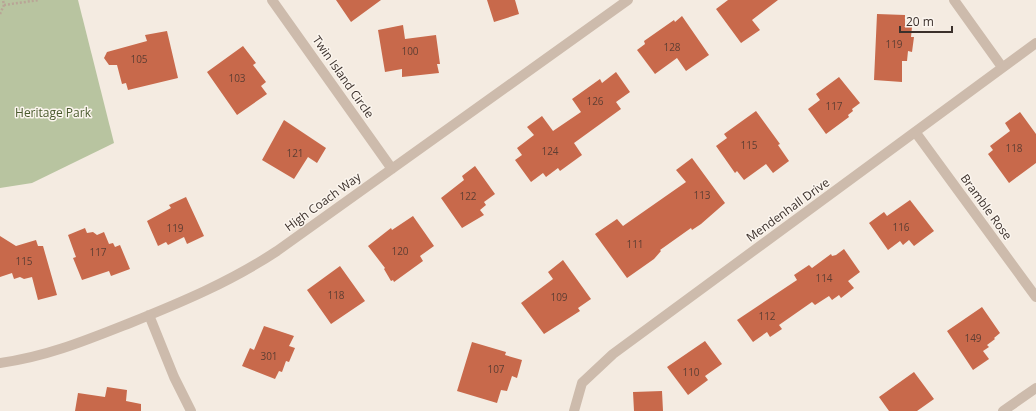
<svg xmlns="http://www.w3.org/2000/svg" width="1036" height="411" viewBox="0 0 1036 411" font-family="'Open Sans',sans-serif">
<style>
.park{fill:#b8c4a0}
.building{fill:#c8694b}
.lines{fill:none;stroke-linecap:round;stroke-linejoin:round}
.path{stroke:#b9a596;stroke-width:2.5;stroke-dasharray:2 2;stroke-linecap:butt}
.minor{stroke:#cdbbac;stroke-width:10}
.labels{text-anchor:middle;stroke-width:3;stroke-linejoin:round;paint-order:stroke}
.number-label{font-size:10px;fill:#5e3e33}
.street-label{font-size:12px;fill:#3b302b;stroke:#fbf5ee}
.park-label{font-size:12px;fill:#4a5a2e;stroke:#fbf5ee}
</style>
<rect width="100%" height="100%" fill="#f4ebe1"/>
<path class="park" d="M0,0H78L114,143L32,183L0,188Z"/>
<path class="building" d="M336,0H381L351,22Z
M487,0H515L519,14L494,22Z
M728,0H778L752,20L760,30L741,43L716,9Z
M877,14L905,15V26L912,27L911,37H914L912,52L908,51L907,61H902V82L874,80Z
M682,16L709,55L686,71L677,58L655,74L637,50L645,44L644,41L674,20L675,22Z
M403,25L405,39L436,35L440,64H437L439,73L402,77V69L385,72L378,30Z
M167,31L178,78L128,90L126,83L122,84L117,65H109L104,58L107,52L147,41L145,35Z
M243,46L256,63L253,65L266,82L261,86L267,94L237,115L207,72Z
M616,72L630,92L616,102L621,109L574,143L582,155L560,171L558,168L546,177L543,173L531,182L515,160L522,155L517,148L534,135L527,127L542,116L553,131L581,112L572,99L600,79L602,83Z
M839,77L860,103L852,109L853,111L848,115L849,117L826,134L808,109L820,100L816,94Z
M756,111L780,144L778,145L789,161L773,173L766,164L744,180L737,171L735,173L716,146L727,138L724,134Z
M1020,112L1036,134V163L1009,183L988,154L993,150L990,146L1010,131L1005,123Z
M284,120L326,148L317,163L308,157L294,179L262,160Z
M692,158L725,203L701,224L692,230L691,228L660,250L661,251L654,259L627,278L595,234L617,219L623,226L686,182L676,170Z
M475,166L495,194L484,202L486,205L480,210L484,215L462,228L441,198L464,180L462,176Z
M186,197L204,236L187,244L184,237L168,245L166,242L158,246L147,221L171,208L169,205Z
M910,200L934,231L914,246L909,240L903,245L900,241L888,250L869,223L884,212L887,216Z
M413,216L434,246L420,256L423,261L394,282L393,280L391,281L384,269L385,268L368,246L391,228L392,230Z
M85,228L87,233L93,232L97,235L104,232L109,244L113,243L115,247L120,245L130,269L111,276L109,271L82,280L73,258L76,257L68,235Z
M0,236L16,246L36,240L38,246H43L57,295L38,300L32,277L24,279L20,277L14,279L12,273L0,277Z
M844,249L860,272L848,281L854,288L841,298L839,295L832,300L829,296L815,305L812,302L779,325L782,329L770,337L767,332L753,342L737,320L797,280L794,275L809,265L812,268L831,254L832,256L836,255Z
M563,260L591,299L578,308L580,311L544,334L521,303L553,279L548,272Z
M340,266L365,301L331,324L307,290Z
M982,307L1000,333L994,338L995,339L987,345L989,347L983,351L989,359L973,370L947,331Z
M264,326L294,336L289,346L295,348L289,362L286,361L282,372L279,371L275,379L242,366L250,348L254,350Z
M705,341L722,364L705,376L708,380L688,395L667,367Z
M472,342L506,352L505,355L522,360L517,378L512,376L507,391L501,390L497,403L457,391Z
M914,372L934,399L917,411H889L879,397Z
M107,387L127,390L126,401L141,404V411H75L78,393L105,397Z
M662,391L663,411H634L633,392Z"/>
<g class="lines">
<path class="path" d="M4,5L39,0
M0,14L4,5L3,0"/>
<path class="minor" d="M272,0L392,169
M954,0L1002,67
M916,133L1036,297
M149,315L174,377L191,411
M0,363C46,357 87,340 130,323C182,302 230,282 277,251L628,0
M574,411L582,383L613,354L1036,43
M1003,411L1036,388"/>
</g>
<g class="labels">
<g class="number-label">
<text x="894" y="48">119</text>
<text x="672" y="51">128</text>
<text x="410" y="55">100</text>
<text x="139" y="63">105</text>
<text x="237" y="82">103</text>
<text x="595" y="105">126</text>
<text x="834" y="110">117</text>
<text x="749" y="149">115</text>
<text x="1014" y="152">118</text>
<text x="550" y="155">124</text>
<text x="295" y="157">121</text>
<text x="702" y="199">113</text>
<text x="468" y="200">122</text>
<text x="901" y="231">116</text>
<text x="175" y="232">119</text>
<text x="635" y="248">111</text>
<text x="400" y="255">120</text>
<text x="98" y="256">117</text>
<text x="24" y="265">115</text>
<text x="824" y="282">114</text>
<text x="336" y="299">118</text>
<text x="559" y="301">109</text>
<text x="767" y="320">112</text>
<text x="973" y="342">149</text>
<text x="269" y="360">301</text>
<text x="496" y="373">107</text>
<text x="691" y="376">110</text>
</g>
<g class="street-label">
<text transform="translate(343 77) rotate(55)" y="4">Twin Island Circle</text>
<text transform="translate(323 202) rotate(-36)" y="4">High Coach Way</text>
<text transform="translate(986 207) rotate(54)" y="4">Bramble Rose</text>
<text transform="translate(788 210) rotate(-36)" y="4">Mendenhall Drive</text>
</g>
<g class="park-label">
<text x="53" y="117">Heritage Park</text>
</g>
</g>
<path d="M900 26v6h52v-6" fill="none" stroke="#3b302b" stroke-width="2"/>
<text x="906" y="26" font-size="12" fill="#3b302b" stroke="#fbf5ee" stroke-width="3" paint-order="stroke">20 m</text>
</svg>
